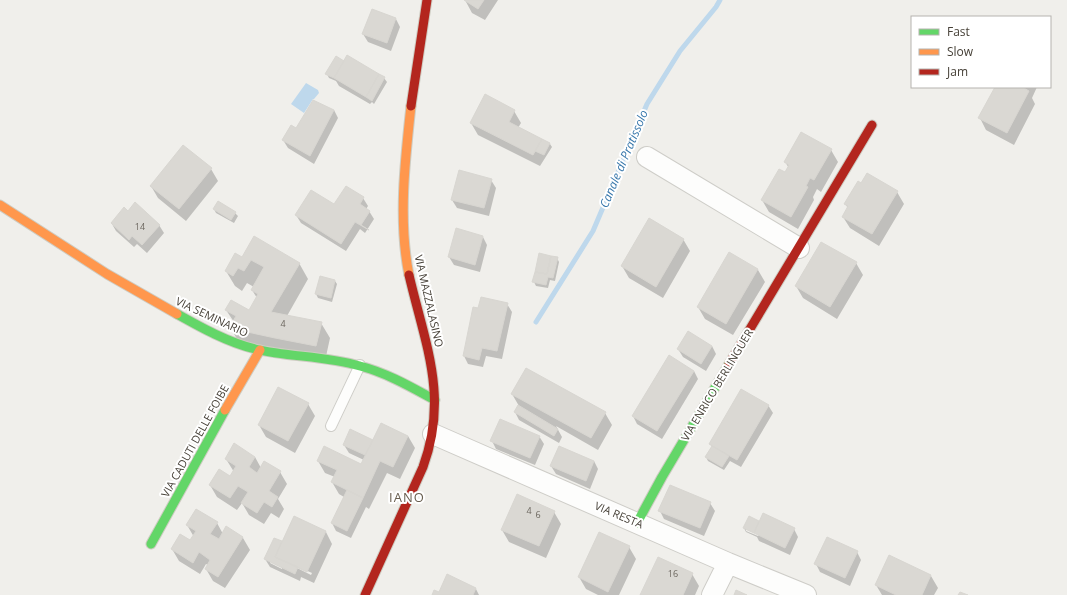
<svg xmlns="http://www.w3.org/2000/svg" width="1067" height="595" viewBox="0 0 1067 595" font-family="'Open Sans',sans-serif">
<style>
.water{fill:#bed8ec}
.shadow{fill:#0003;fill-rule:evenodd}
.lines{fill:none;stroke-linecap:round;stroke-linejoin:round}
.stream{stroke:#bed8ec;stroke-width:5}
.building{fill:#dad8d3;stroke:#d8d6d1}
.lane-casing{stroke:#cecdc8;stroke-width:12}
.street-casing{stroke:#cecdc8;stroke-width:22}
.fast-casing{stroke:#ceccc2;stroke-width:11}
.slow-casing{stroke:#ceccc2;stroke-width:11}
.jam-casing{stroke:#ceccc2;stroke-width:11}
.lane{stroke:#fdfdfc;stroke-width:10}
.street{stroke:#fdfdfc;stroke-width:20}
.fast{stroke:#63d668;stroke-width:9}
.slow{stroke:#ff974d;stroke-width:9}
.jam{stroke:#b3261e;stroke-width:9}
.labels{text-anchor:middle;stroke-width:4;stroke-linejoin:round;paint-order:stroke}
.number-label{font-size:9px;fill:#6c675f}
.street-label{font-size:11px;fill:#464037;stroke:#fff}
.water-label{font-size:12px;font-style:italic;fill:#3777ab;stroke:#fff}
.quarter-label{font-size:13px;letter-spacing:1px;fill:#685e4f;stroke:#fff}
</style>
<rect width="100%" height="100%" fill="#f0efeb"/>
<path class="water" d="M306,83L318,90L319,93L314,99H313L304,113L291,104Z"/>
<path class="shadow" d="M465,0H498L485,20L472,13Z
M372,10L396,19L400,27L391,51L368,42L363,34Z
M327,74L384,78L387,82L374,104L372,102L370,104L339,86L336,81L329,78Z
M996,87H1037L1032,98L1035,104L1014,145L986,130L980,118Z
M334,110L338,118L314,164L288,148L283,140Z
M514,111L521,123L518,128L550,144L552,147L540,166L478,135L471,123Z
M831,150L838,162L821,192L817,189L813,197L814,200L798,229L769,212L762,200L785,174L789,168L785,162Z
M211,169L218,181L186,221L158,198L151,186Z
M491,180L496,188L489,216L457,208L452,200Z
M897,192L904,204L879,246L850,228L843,217L848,208L845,204Z
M363,198L368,206L366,209L369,211L374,219L365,233L360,229L346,251L301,223L296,215Z
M214,209L235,213L238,216L234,223L216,213Z
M128,212L159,225L164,233L147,253L137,244L134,247L116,231L112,224Z
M483,237L487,245L480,272L454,265L449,257Z
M683,239L690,251L663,298L629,278L622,266Z
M730,254L758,270L765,282L733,335L705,319L698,307Z
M242,258L299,263L308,279L287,316L321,323L330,338L325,361L239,343L231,328L234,322L226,310L250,312L257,298L252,290L254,287L247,283L242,291L235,286L226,271Z
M557,258L559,262L555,281L550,280L548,288L536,286L534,282Z
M856,263L863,275L837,319L803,298L796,286Z
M335,281L337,284L332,302L318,298L316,294Z
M507,304L512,312L502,359L486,356L483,367L468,364L464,356L474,308L479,309Z
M712,346L716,354L706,371L683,357L678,349Z
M694,371L698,379L662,439L637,424L633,416Z
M512,394L605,413L612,425L598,450L556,426L562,437L559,443L519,420L515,412L519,406Z
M308,404L315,416L295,453L266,437L259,425Z
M768,405L773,413L741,467L730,461L724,470L708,461L706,457L712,447L710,444Z
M408,436L415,448L400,479L387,473L369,509L366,507L351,538L336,531L332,523L344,497L339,494L332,482L335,477L325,473L318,461L362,465L364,460L349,453L344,445Z
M539,436L544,444L535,465L496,449L492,441Z
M255,457L261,468L280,472L287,484L278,499L284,509L279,518L271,513L264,524L249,515L242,503L237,510L217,497L210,485L230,477L234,472L226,459Z
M594,461L598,469L590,489L556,474L551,466Z
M710,503L715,511L704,536L664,519L660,511Z
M554,512L561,524L546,558L509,542L502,530Z
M294,517L326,532L332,544L314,583L301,577L300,581L270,567L265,559L274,539L282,543ZM281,559L312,573L311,575L281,560ZM270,561L282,566V569L270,563Z
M749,517L760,522L794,529L798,537L790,555L759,541L757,537L746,532L744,528ZM746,528L759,535L758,536L746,531Z
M217,523L223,534L226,528L243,538L250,550L225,588L213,581L206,569L208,565L206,564L200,574L179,561L172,549L191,542L194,537L187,525Z
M629,547L636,559L619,595H598L586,589L579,577Z
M857,552L861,560L850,586L820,572L816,564Z
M889,556L931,576L938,588L934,595H882L876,585Z
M659,558L692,574L699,586L695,595H641Z
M476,589L479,595H433L439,593Z"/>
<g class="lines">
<path class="stream" d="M536,322L593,231L647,104L680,51L716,7L720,0"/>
</g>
<path class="building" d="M464,0H484L478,9Z
M372,9L396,18L387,43L362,34Z
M347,55L379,74L366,97L334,78Z
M336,56L344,61L334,78L325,74Z
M379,74L385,77L372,101L366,97Z
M995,87H1025L1024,88L1029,91L1007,133L978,118Z
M485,94L515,110L509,122L542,139L533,155L470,123Z
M313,100L334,110L310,156L282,140L291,125L296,128Z
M801,132L832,149L814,180L810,178L806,186L808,187L791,217L761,200L779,169L785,172L789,165L784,162Z
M542,139L550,143L544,155L535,151Z
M183,145L212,168L179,209L150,186Z
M459,170L492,179L484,208L451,200Z
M867,173L898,191L872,234L842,217L848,206L844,204L858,181L861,183Z
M346,186L364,197L360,204L370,211L361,225L369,230L355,222L341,244L295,215L311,190L334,204Z
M218,201L236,212L231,220L213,209Z
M135,202L160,225L142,245L132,236L129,240L111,223L124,207L128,211Z
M649,218L684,239L656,287L621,266Z
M456,228L483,236L475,265L448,257Z
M254,236L300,263L271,312L322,322L316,346L275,338L229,328L236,316L225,310L231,300L249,310L258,294L251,290L264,267L251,260L244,271L238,268L233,276L225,271L235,253L242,257Z
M821,242L857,262L830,307L795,286Z
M729,252L758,269L726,324L697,307Z
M539,253L551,256L547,274L535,272Z
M551,256L558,257L553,278L548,277L546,285L532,282L535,272L547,274Z
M320,276L335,280L331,298L315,294Z
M481,297L508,303L497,351L482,348L479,360L463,356L473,307L478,308Z
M688,331L712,346L701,364L677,349Z
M669,355L694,371L657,431L632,416Z
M526,368L606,412L591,438L511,394Z
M278,387L309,403L288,441L258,425Z
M741,389L769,405L737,460L709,444Z
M518,405L558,429L554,436L514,412Z
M500,419L540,436L530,458L490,441Z
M381,423L408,436L393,467L380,461L363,498L331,482L337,470L317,461L324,446L361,464Z
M350,429L373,440L365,455L343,445Z
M234,443L255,457L249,467L257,473L264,461L281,471L269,491L278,497L272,507L264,502L257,513L241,503L248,492L238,486L230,498L209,485L219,469L230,476L236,466L225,459Z
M559,446L594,461L586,481L550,466Z
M712,446L729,456L722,467L705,457Z
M670,485L711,502L700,528L658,511Z
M347,490L363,498L347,531L331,523Z
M517,494L555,511L539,546L501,530Z
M196,509L218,522L210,534L219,539L226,526L243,537L218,577L205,569L210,560L199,552L193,563L171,549L180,534L190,540L196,531L186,525Z
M763,513L795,528L785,548L754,533Z
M294,516L326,531L307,572L275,557Z
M749,516L759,521L754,533L743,528Z
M599,532L630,546L608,592L578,577Z
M827,537L858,551L845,578L814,564Z
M274,538L282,541L275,557L298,567L295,574L264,559Z
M889,555L931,575L922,595H896L875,585Z
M658,557L693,573L683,595H640Z
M447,574L476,588L473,595H432L434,590L439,592Z
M736,590L747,595H734Z
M960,592L968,595H958Z"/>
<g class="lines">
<g class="lane-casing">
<path id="lane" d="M331,426L360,365"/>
</g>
<g class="street-casing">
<path id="street" d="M647,157L799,248
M433,434L728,563L806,595
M712,595L728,563"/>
</g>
<g class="fast-casing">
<path id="fast" d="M177,314C202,328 227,342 255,349C290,357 326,356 360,366C387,373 411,387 435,400
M637,523L662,477L729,364
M151,544L225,410"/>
</g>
<g class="slow-casing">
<path id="slow" d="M0,205L107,274L177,314
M409,275C398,221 405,160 411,106
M225,410L260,350"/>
</g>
<g class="jam-casing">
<path id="jam" d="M411,106L427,0
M729,364L872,125
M365,595L423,467C449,396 425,344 409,275"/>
</g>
<use href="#lane" class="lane"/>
<use href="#street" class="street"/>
<use href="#fast" class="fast"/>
<use href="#slow" class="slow"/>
<use href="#jam" class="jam"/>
</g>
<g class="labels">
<g class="number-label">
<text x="140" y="230">14</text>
<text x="283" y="327">4</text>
<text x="529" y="514">4</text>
<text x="538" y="518">6</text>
<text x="673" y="577">16</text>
</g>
<g class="street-label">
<text transform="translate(429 301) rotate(77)" y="4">VIA MAZZALASINO</text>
<text transform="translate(212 317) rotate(25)" y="4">VIA SEMINARIO</text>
<text transform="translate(717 385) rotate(-59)" y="4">VIA ENRICO BERLINGUER</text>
<text transform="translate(195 441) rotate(-61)" y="4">VIA CADUTI DELLE FOIBE</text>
<text transform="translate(619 515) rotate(23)" y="4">VIA RESTA</text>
</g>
<g class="water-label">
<text transform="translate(624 159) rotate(-67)" y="4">Canale di Pratissolo</text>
</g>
<g class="quarter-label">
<text x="407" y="502">IANO</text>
</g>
</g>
<rect x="911" y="16" width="140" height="72" fill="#ffffff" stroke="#b5b3af"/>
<rect x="919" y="29" width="20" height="6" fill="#63d668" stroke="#b5b3af"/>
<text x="947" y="36" font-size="12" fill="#464037">Fast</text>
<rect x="919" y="49" width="20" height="6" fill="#ff974d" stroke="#b5b3af"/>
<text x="947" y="56" font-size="12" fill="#464037">Slow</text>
<rect x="919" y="69" width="20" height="6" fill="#b3261e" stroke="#b5b3af"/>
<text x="947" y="76" font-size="12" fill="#464037">Jam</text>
</svg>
